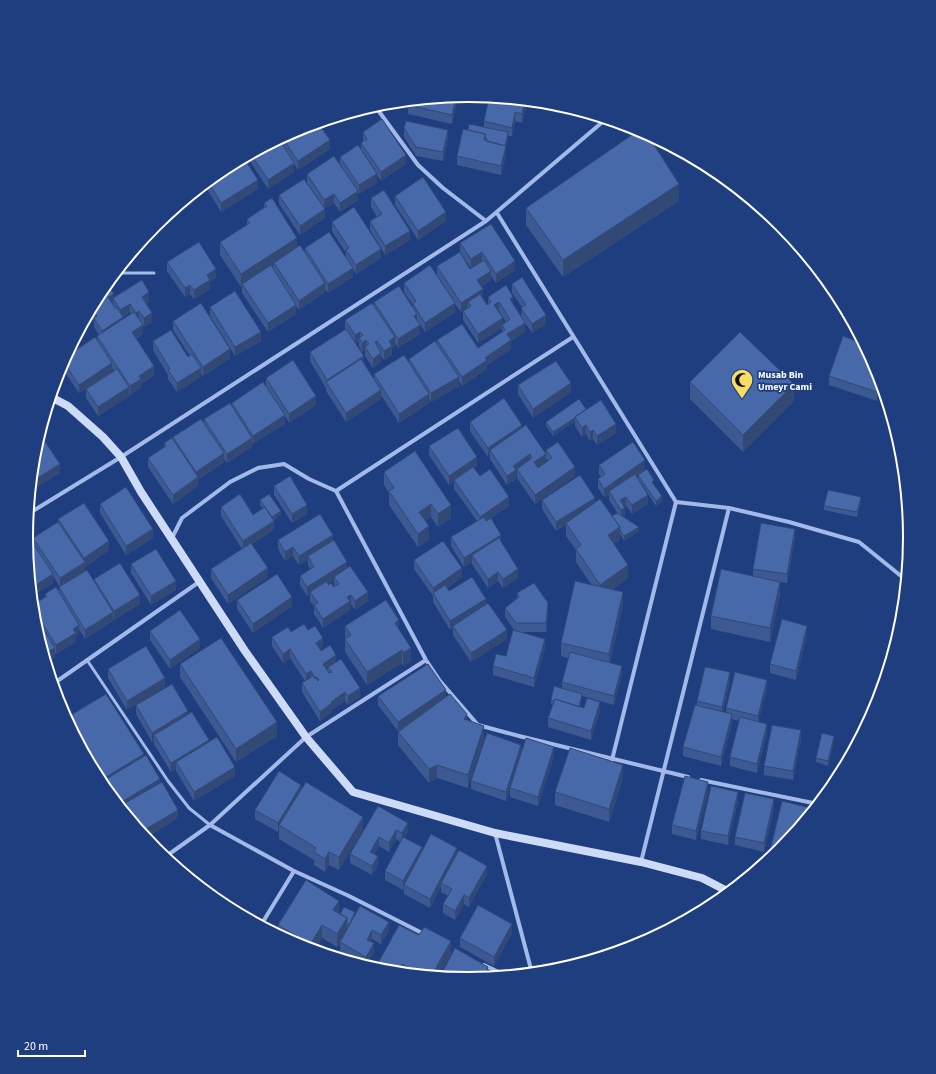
<svg xmlns="http://www.w3.org/2000/svg" width="936" height="1074" viewBox="0 0 936 1074" font-family="'Source Sans 3',sans-serif">
<style>
.lines{fill:none;stroke-linecap:round;stroke-linejoin:round}
.lane{stroke:#a3bae8;stroke-width:3}
.street{stroke:#a3bae8;stroke-width:4}
.secondary{stroke:#cedbf6;stroke-width:8}
.wall{fill:#3d5991;fill-rule:evenodd}
.shaded-wall{fill:#324976}
.building{fill:#4768a9;stroke:#324976}
.labels{text-anchor:middle;stroke-width:3.5;stroke-linejoin:round;paint-order:stroke}
.poi-label{font-size:10px;font-weight:bold;fill:#fff;stroke:#1f3e7f;text-anchor:start}
.rim{fill:none;stroke:#fff;stroke-width:2}
</style>
<rect width="100%" height="100%" fill="#1f3e7f"/>
<g class="lines">
<path class="lane" d="M114,275L123,273H154
M87,660L168,781L189,808L210,825"/>
<path class="street" d="M375,106L418,165L443,188L486,221
M497,213L676,502L612,760
M336,491L573,337
M676,502L729,508L789,522L859,542L906,580
M28,514L121,457L486,221L606,119
M172,538L182,518L230,482L258,468L284,464L309,479L336,491L426,660L440,681L478,725L519,736L688,777
M53,684L199,582
M701,780L818,804
M210,825L294,871L349,896L424,934
M495,833L532,973
M165,857L210,825L306,737L426,660
M641,862L729,508
M261,925L294,871
M484,965L505,975"/>
<path class="secondary" d="M51,397L68,406L103,437L121,457L141,492L245,651L306,737L353,792L495,833L641,862L702,878L729,892"/>
</g>
<path class="wall" d="M458,96L452,124L408,114V105Z
M489,97L554,104L560,105L558,113L526,105V108L522,123L515,121L512,136H508L506,147V155L501,175L457,165V156L468,130L484,127V121Z
M404,128L448,139L443,161L416,156L404,137Z
M299,129L330,149L298,170L294,164V172L268,189L250,161V155L279,139L282,144V138Z
M363,132L406,164L381,181L377,175V183L359,194L358,193V200L340,212L334,203L324,209L325,218L300,235L279,204V195L322,206L307,183V174L340,165V157L361,149V143L363,142Z
M223,169L258,189L221,212L204,184Z
M395,196L446,221L418,240L395,205Z
M371,198L410,240L385,255L370,230V221L377,217L371,207Z
M679,201L563,277L526,225V208Z
M264,203L297,247L305,252V248L346,258V253L332,231V222L381,258L356,274L353,269V277L328,293L325,289V292L299,310L296,306V314L268,332L242,293V287H241L220,255V242L247,225V219L264,207Z
M491,224L515,270L496,283L491,276V280L482,286L483,298H482L487,305L488,304V297L513,304L525,332L511,341V349L487,365V369L462,386L459,381V386L431,402L429,399V403L399,423L381,395V399L346,422L326,391V388L310,361V352L345,330V320L374,305V302L413,307V305L404,292V283L446,289L437,275V266L470,269L482,261L471,268L460,252V243ZM455,304L461,312L468,308L463,311V320L478,343L502,328V333L478,348L437,340V344L409,359V363L374,374V380L364,363L355,344L359,341V346L362,352L365,350V356L373,368L381,362V356L384,360L392,355V348L395,346V343L398,348L420,334L417,320L425,332L455,312ZM498,311H499L506,322L503,324Z
M167,262L216,278L210,282V289L194,299L190,294L185,297L167,271Z
M512,284L546,324L532,333L521,317L522,307L512,293Z
M101,291L114,298L149,301L146,303L152,322L144,327L139,320L143,334L136,339L154,375L141,384V388L130,395L129,394V396L98,416L86,398V389L114,371L112,368V372L79,393L62,368V363L66,357L97,341V336L99,335L94,327V321L91,316L88,318L87,317ZM130,312L131,314L123,319V317Z
M210,307L261,341L235,356L210,316Z
M173,321L230,358L203,376L201,374V377L177,392L168,379V375L153,350V341L188,357L190,356L173,330Z
M829,376L882,386L877,401L829,385Z
M266,378L316,405L289,423L285,416V424L252,444V447L227,463L224,459V462L198,480V486L173,504L148,467V458L164,447V443L173,440V437L204,424V419L232,406V403L266,386Z
M690,382L794,401L743,452L690,399Z
M518,385L571,392L533,418L518,394Z
M586,409L616,433L597,445L593,439L590,441L586,434L582,437L575,426V422L553,436L546,426V422Z
M470,422L522,428L546,463L548,461L546,459V450L575,476L535,504L517,478V473H516V479L507,485L490,459V455L488,457L470,431Z
M429,446L477,466L474,468L480,476L509,506L491,518L501,542L518,578L503,588L498,581L488,588L472,564V562L464,567L451,546V537L477,521L454,489V481L449,485L429,455Z
M599,465L645,469L636,476L638,479V475L654,485L662,501L656,506L639,480L648,504L632,514L626,506H625V517L624,518L639,531L624,541L620,534V540L614,544L628,578L613,589L623,605L610,663L622,675L614,705L582,696L580,707L600,711L591,740L548,727V718L553,705L551,704V700L562,688V682L568,658L561,656V643L591,584L576,562V550L566,536V525L556,531L542,509V500L595,503L612,516L618,514L609,500V495L604,497L598,488V479L601,477L599,474Z
M384,472L451,518L438,527L431,517L425,521L429,540L418,547L389,505V493L384,485Z
M274,486L307,514L292,523L274,495Z
M260,500L281,515L274,520V530L252,544L268,577L228,604L211,578V569L242,549L221,516V507L253,515L263,508L260,505Z
M861,501L857,517L824,510V506Z
M100,504L153,538L126,555L100,513Z
M58,519L109,550L85,567V571L94,582V579L140,604L114,620L113,618V621L85,639L79,629V634L76,636V642L56,654L55,653V657L46,662L34,623L33,605L45,597V594L59,593V587H60L53,576V583L32,596L26,537L33,544V538L58,522Z
M795,538L787,583L780,582V595L770,642L711,629V616L753,576V569Z
M278,540L333,541L347,568L368,601L355,610L351,604L350,605V610L323,628L314,614V606L310,601V594L307,596L300,585V576L310,569L308,565V560L299,565L293,556L285,561L278,549ZM334,580V586L335,587H334L329,585L328,583Z
M414,560L462,577L447,588L449,591L486,605L507,639L471,662L453,635V628L450,630L433,602V596L414,569Z
M131,564L176,590L151,605L131,573Z
M517,593L548,612L546,632H521L545,648L534,687L493,675V666L506,656L514,630L505,617V608L517,599Z
M237,600L292,606L253,633L237,609Z
M345,626L399,630L411,661L403,666L402,663L367,685L345,652Z
M308,630L323,647L320,649L321,651L336,662L360,697L348,705L345,701L332,710V712L320,721L302,692V683L305,681L290,658L283,663L272,646V637L291,632Z
M150,631L200,648L170,669L150,640Z
M807,635L796,680L770,673V664Z
M180,664L277,736L236,762L180,677Z
M108,669L165,687L127,710L108,678Z
M730,681L723,712L726,713V708L767,689L758,722L767,733L757,773L730,766V757L739,721L732,719V723L721,766L683,756V747L697,705V701Z
M378,696L446,697L484,739L468,788L437,778L429,783L398,745V731L378,705Z
M136,705L188,715L235,776L194,801L176,771V769L171,772L154,744V741L152,742L136,714Z
M66,718L144,756L160,783L178,818L146,838L100,782Z
M801,739L793,780L764,775V766Z
M834,740L828,766L816,762V758Z
M521,753L554,756L538,806L510,797V788L519,759L506,801L471,789V781Z
M623,778L609,822L555,805V792Z
M301,790L363,830L339,870L329,865L325,872L314,865V860L279,839V829L278,832L255,819V810Z
M708,791L696,840L672,834V825Z
M738,801L728,845L701,839V831Z
M378,806L408,832L404,838L422,851L457,855L487,874L469,907L464,904L455,920L443,913V904L448,896L441,892V886L430,908L404,894V888L403,890L385,880V871L401,842L396,839L389,852L379,846L374,854L378,865L372,875L350,863V854Z
M774,808L764,852L735,845V837Z
M810,814L780,850L769,859V855Z
M339,913L355,915L389,931L381,944L372,939L371,942L374,952L366,966L340,951V943L337,947L322,938L316,948L325,953L299,945L278,934V925Z
M512,933L494,966L460,947V938Z
M451,954L439,976L382,970L377,969V965Z
M442,973L488,976L468,979L442,976Z"/>
<path class="shaded-wall" d="M456,96H458L452,124V115Z
M525,101L526,108L522,123V114Z
M558,105H560L558,113Z
M515,112V121L512,136V128Z
M448,130V139L443,161V152Z
M508,132V137L506,147V155L501,175V166Z
M330,140V149L298,170V161Z
M406,155V164L381,181V172Z
M294,163V172L268,189V180Z
M377,174V183L359,194V185Z
M258,180V189L221,212V203Z
M679,184V201L563,277V260Z
M358,191V200L340,212V203Z
M334,194V203L324,209V200Z
M325,209V218L300,235V226Z
M446,212V221L418,240V231Z
M410,231V240L385,255V246Z
M297,238V251L274,263V266L244,286L242,284V287H241V274Z
M381,249V258L356,274V265Z
M482,252V261L471,268V259Z
M515,261V270L496,283V274Z
M353,268V277L328,293V284Z
M216,269V278L210,282V289L194,299V290L207,275Z
M491,271V280L477,289V280Z
M325,283V292L299,310V301Z
M190,285V294L185,297V288Z
M483,289V298L470,306L468,302V308L461,312V303Z
M149,292V301L142,306V297Z
M114,294L113,303L108,306V297Z
M513,297V306L510,299Z
M499,302V311L494,314V305Z
M455,303V312L425,332V323Z
M130,304V312L120,318V310Z
M296,305V314L268,332V323Z
M91,310V316L88,318V315Z
M139,311V320L136,322V313Z
M152,313V322L144,327V318Z
M417,314V323L414,316Z
M546,315V324L532,333V324Z
M123,317V326L102,340V331Z
M503,318V326L502,325V328L478,343V334Z
M525,323V332L511,341V349L487,365V369L462,386V377L485,358L507,334Z
M143,325V334L132,341V332Z
M420,325V334L398,348V339Z
M261,332V341L235,356V347Z
M360,332V339L359,338V341L355,344V335Z
M395,337V346L392,348V355L384,360V351L389,341Z
M366,340V348L365,347V350L362,352V343Z
M377,341V350L375,342Z
M230,349V358L203,376V367Z
M381,353V362L373,368V359Z
M364,356V365L327,383V380Z
M112,363V372L79,393V385Z
M154,366V375L141,384V388L130,395V386L139,376Z
M201,368V377L177,392V383Z
M459,377V386L431,402V393Z
M880,381L882,386L877,401V392Z
M571,383V392L533,418V409Z
M794,384V401L743,452V435Z
M129,387V396L98,416V407Z
M381,390V399L346,422V413Z
M429,394V403L399,423V414Z
M316,396V405L289,423V414Z
M285,415V424L253,444V436Z
M575,418V422L553,436V432Z
M616,424V433L597,445V436Z
M522,425V434L490,450V455L488,457V448Z
M586,425V434L582,437V428Z
M593,430V439L590,441V432Z
M252,438V447L227,463V454Z
M224,453V462L198,480V486L173,504V495L196,479V472Z
M530,454V463L517,469L516,479L507,485V476L513,466Z
M546,454V463L534,471V462Z
M477,457V466L455,481L454,480V481L449,485V476Z
M645,460V469L610,493L609,491V495L604,497V489Z
M60,464V473L30,492L31,482Z
M575,467V476L535,504V495Z
M648,495V504L632,514V505Z
M662,496V501L656,506V501Z
M509,497V506L480,526V517Z
M626,497V506L620,509V500Z
M861,497V501L857,517V512Z
M595,498V507L566,523V525L556,531V522Z
M431,504V517L419,525V512Z
M307,505V514L292,523V514Z
M451,505V518L438,527V514Z
M625,508V517L621,519V510Z
M281,511V515L272,521V517Z
M274,521V530L243,550V541Z
M429,526V540L418,547V534Z
M620,527V540L608,548V535Z
M639,527V531L624,541V536Z
M153,529V538L126,555V546Z
M795,529V538L787,583V574Z
M333,535V543L308,556V560L299,565V556Z
M501,535V544L472,555V562L464,567V558Z
M109,541V550L85,567V571L60,587V578L84,563V558Z
M293,547V556L285,561V552Z
M347,562V571L334,577V580L311,593L310,592V594L307,596V587Z
M628,565V578L600,598V585Z
M268,568V577L228,604V595Z
M462,568V577L434,596L433,594V588Z
M518,569V578L503,588V579Z
M498,572V581L488,588V579Z
M53,574V583L32,596L31,588Z
M176,581V590L151,605V596Z
M780,582V595L770,642V628Z
M368,592V601L355,610V601Z
M623,592V605L609,667V654Z
M140,595V604L114,620V611Z
M351,595V604L350,605V610L323,628V619L347,597Z
M292,597V606L253,633V624Z
M486,599V608L453,626V628L450,630V621Z
M548,603V612L546,632V623Z
M113,612V621L85,639V630Z
M399,620V633L395,623Z
M79,625V634L76,636V642L56,654V645L73,629Z
M807,626V635L796,680V671Z
M507,630V639L471,662V653Z
M323,638V647L316,652V643Z
M200,639V648L170,669V660Z
M545,639V648L534,687V678Z
M55,648V657L46,662L44,654Z
M411,648V661L403,666V653Z
M290,649V658L283,663V654Z
M402,650V663L367,685V672Z
M336,655V664L328,667V669L323,673V664Z
M622,666V675L614,705V696Z
M311,671V680L306,683V674Z
M730,672V681L722,716V707Z
M165,678V687L127,710V701Z
M767,680V689L758,725V716Z
M360,688V697L348,705V696Z
M446,690V699L398,731V722Z
M345,692V701L332,710V712L320,721V712L331,702Z
M582,694V698L578,712V707Z
M600,702V711L591,740V731Z
M188,711V720L154,735V741L152,742V733Z
M467,714V727L464,719Z
M732,714V723L721,766V757Z
M277,722V736L236,762V749Z
M767,724V733L757,773V764Z
M484,726V739L468,788V775Z
M801,730V739L793,780V771Z
M834,736V740L828,766V761Z
M209,740V749L176,762V769L171,772V763Z
M521,745V753L506,801V792Z
M554,747V756L538,806V797Z
M144,754V763L103,781V785L101,783V780Z
M437,765V778L429,783V769Z
M623,765V778L609,822V809Z
M235,767V776L194,801V792Z
M160,779V788L123,810L118,804Z
M708,782V791L696,840V831Z
M301,785V794L279,825V829L278,832V823Z
M738,792V801L728,845V836Z
M774,799V808L764,852V843Z
M178,810V818L146,838L141,832Z
M363,817V830L339,870V857Z
M408,823V832L402,842V833Z
M396,830V839L389,852V843Z
M379,837V846L370,860V852Z
M422,847V856L404,885V888L403,890V881Z
M457,848V857L441,883V886L430,908V899Z
M329,852V865L325,872V859Z
M378,856V865L372,875V866Z
M487,866V874L469,907V898Z
M464,895V904L455,920V911Z
M339,901V914L333,910Z
M347,918V932L337,947V934Z
M389,922V931L381,944V935Z
M512,924V933L494,966V957Z
M322,925V938L315,950L310,945Z
M372,930V939L367,949V940Z
M451,941V954L439,976L432,975Z
M374,943V952L366,966V957Z
M402,964V972H397Z
M488,967V976L487,977L482,978Z"/>
<path class="building" d="M456,96L452,115L408,105L409,101Z
M489,97L525,101L522,114L515,112L512,128L484,121Z
M382,119L406,155L381,172L361,143L367,139L363,132Z
M406,121L448,130L443,152L416,147L404,128Z
M318,123L330,140L298,161L282,137L299,129Z
M469,124L508,132L505,146L486,141L487,138H485V134L468,130Z
M463,129L485,134L484,140L506,146L501,166L457,156Z
M639,130L647,134L679,184L563,260L526,208Z
M279,139L294,163L268,180L251,154Z
M358,145L377,174L359,185L340,157Z
M334,156L358,191L340,203L334,194L324,200L307,174Z
M244,158L258,180L221,203L208,181L223,169Z
M423,177L446,212L418,231L395,196Z
M304,179L325,209L300,226L279,195Z
M384,190L410,231L385,246L370,221L382,214L371,198Z
M272,198L297,238L241,274L220,242L250,223L247,219L267,206L264,203Z
M354,207L381,249L356,265L346,250L349,248L332,222Z
M491,224L515,261L496,274L482,252L471,259L460,243Z
M329,232L353,268L328,284L305,248Z
M199,242L216,269L207,275L210,280L194,290L190,285L185,288L167,262Z
M300,245L325,283L299,301L274,263Z
M460,252L470,269L484,260L491,271L477,280L483,289L461,303L437,266Z
M271,265L296,305L268,323L242,284Z
M430,265L455,303L425,323L413,304L416,301L404,283Z
M522,277L546,315L532,324L521,308L526,305L512,284Z
M142,280L149,292L142,297L152,313L144,318L139,311L136,313L130,304L120,310L113,298Z
M107,283L114,294L108,297L115,308H117L123,317L102,331L94,318L97,316L91,308L101,291Z
M506,285L513,297L510,299L525,323L507,334L511,340L485,358L487,360L462,377L437,340L462,324L478,348L505,330L502,325L510,319L499,302L494,305L503,318L478,334L463,311L471,306L468,302L480,294L487,305L491,302L488,297Z
M399,286L417,314L414,316L420,325L398,339L374,302Z
M235,291L261,332L235,347L210,307Z
M201,303L230,349L203,367L173,321Z
M372,303L395,337L389,341L392,346L384,351L377,341L375,342L381,353L373,359L365,347L369,344L366,340L362,343L359,338L363,335L360,332L355,335L345,320Z
M134,312L143,325L132,332L154,366L139,376L141,379L130,386L97,336Z
M346,329L364,356L327,380L310,352Z
M171,330L188,357L192,354L201,368L177,383L168,370L170,369L153,341Z
M740,332L794,384L743,435L690,382Z
M843,336L863,344L876,368L880,381L877,392L829,376Z
M95,337L112,363L79,385L63,361L66,357Z
M435,341L459,377L431,393L409,359Z
M404,355L429,394L399,414L374,374Z
M361,359L381,390L346,413L326,382Z
M293,360L316,396L289,414L266,378Z
M556,361L571,383L533,409L518,385Z
M117,369L129,387L98,407L86,389Z
M263,382L285,415L253,436L232,403Z
M504,398L522,425L488,448L470,422Z
M579,399L586,409L575,417V418L553,432L546,422Z
M601,400L616,424L597,436L593,430L590,432L586,425L582,428L575,417Z
M230,403L252,438L227,454L204,419Z
M201,419L224,453L196,472L173,437Z
M526,425L546,454L534,462L538,468L552,458L546,450L558,442L575,467L535,495L517,469L532,458L530,454L513,466L516,470L507,476L490,450Z
M458,428L477,457L449,476L429,446Z
M40,434L60,464L31,482L35,451Z
M172,438L198,477L173,495L148,458L166,446L164,443Z
M633,442L645,460L604,489L598,479L605,474L599,465Z
M415,451L451,505L438,514L431,504L419,512L429,526L418,534L389,491L394,488L384,472Z
M473,467L480,476L490,469L509,497L480,517L454,480Z
M647,469L654,480L652,482L662,496L656,501L638,475Z
M635,474L648,495L632,505L626,497L620,500L625,508L621,510L609,491Z
M580,475L595,498L556,522L542,500Z
M290,476L307,505L292,514L274,486Z
M126,487L153,529L126,546L100,504Z
M828,490L861,497L857,512L824,506Z
M240,494L253,515L265,507L274,521L243,541L221,507Z
M269,494L281,511L272,517L260,500Z
M600,499L620,527L608,535L628,565L600,585L576,549L581,545L566,523Z
M84,503L109,541L84,558L58,519Z
M617,513L639,527L624,536L620,530V527L612,516Z
M320,514L333,535L299,556L293,547L285,552L278,540Z
M484,517L486,521L491,518L501,535L464,558L451,537Z
M58,522L85,562L60,578L33,538Z
M761,523L795,529L787,574L753,569Z
M27,534L53,574L31,588L26,537V535Z
M499,538L518,569L503,579L498,572L488,579L472,555Z
M334,540L347,562L307,587L300,576L314,567L308,556Z
M443,541L462,568L433,588L414,560Z
M251,543L268,568L228,595L211,569Z
M156,549L176,581L151,596L131,564Z
M120,563L140,595L114,611L94,579Z
M350,566L368,592L355,601L351,595L347,597L350,601L323,619L314,605L318,603L310,592L325,582H327L329,585L331,583L334,587L339,584L334,577Z
M721,569L780,582L770,628L711,616Z
M87,570L113,612L85,630L59,587Z
M277,574L292,597L253,624L237,600Z
M472,577L486,599L450,621L433,593L445,585L449,591Z
M575,581L623,592L609,654L561,643Z
M534,583L548,603L546,623H516L505,608L519,597L517,593Z
M56,587L79,625L73,629L76,633L56,645L33,609V605L47,596L45,594Z
M386,600L399,620L395,623L411,648L403,653L402,650L367,672L345,639L351,635L345,626Z
M488,603L507,630L471,653L453,626Z
M180,610L200,639L170,660L150,631Z
M33,613L55,648L44,654L34,623Z
M782,619L807,626L796,671L770,664Z
M304,624L308,630L315,626L323,638L316,643L321,651L330,645L336,655L323,664L329,673L332,672L328,667L341,659L360,688L348,696L345,692L331,702L332,703L320,712L302,683L313,676L315,679L316,678L318,681L319,680L317,677L315,678L311,671L306,674L290,649L283,654L272,637L288,627L291,632Z
M513,630L545,639L534,678L493,666L496,654L506,656Z
M221,638L277,722L236,749L180,664Z
M146,646L165,678L127,701L108,669Z
M570,652L622,666L614,696L562,682Z
M428,664L446,690L398,722L378,696Z
M705,667L730,672L722,707L697,701Z
M735,672L767,680L758,716L726,708Z
M172,684L188,711L152,733L136,705Z
M554,686L582,694L579,707L555,699L554,701L551,700Z
M106,694L144,754L101,780L86,756L66,718Z
M450,694L467,714L464,719L484,726L468,775L437,765L429,769L398,732Z
M587,698L600,702L591,731L548,718L555,699L584,708Z
M695,705L732,714L721,757L683,747Z
M192,712L209,740L171,763L154,735Z
M740,717L767,724L757,764L730,757Z
M772,725L801,730L793,771L764,766Z
M487,733L521,745L506,792L471,781Z
M822,733L834,736L828,761L816,758Z
M217,737L235,767L194,792L176,762Z
M526,738L554,747L538,797L510,788Z
M570,748L623,765L609,809L555,792Z
M146,755L160,779L118,804L112,797L103,781Z
M279,771L301,785L278,823L255,810Z
M685,776L708,782L696,831L672,825Z
M162,782L178,810L141,832L120,806Z
M306,782L363,817L339,857L329,852L325,859L314,852L316,848L279,825Z
M711,786L738,792L728,836L701,831Z
M745,793L774,799L764,843L735,837Z
M782,801L810,808L808,816L780,850L773,856L769,855Z
M378,806L408,823L402,833L396,830L389,843L379,837L370,852L378,856L372,866L350,854Z
M431,834L457,848L430,899L404,885Z
M403,837L422,847L403,881L385,871Z
M459,850L487,866L469,898L464,895L455,911L443,904L452,889L441,883Z
M306,880L339,901L333,910L347,918L337,934L322,925L310,945L325,953L305,947L308,943L278,925Z
M478,905L512,924L494,957L460,938Z
M360,906L389,922L381,935L372,930L367,940L374,943L366,957L340,942Z
M344,907L355,912L349,925L347,924V918L340,914Z
M399,925L419,935L424,927L451,941L432,975L422,974L402,964L397,972L388,971L377,965Z
M455,948L488,967L482,978L468,979L446,977V975L442,973Z"/>
<defs>
<g id="mosque-pin" transform="scale(1.15)"><path d="M0 17L-7.5 6A9.5 9.5 0 1 1 7.5 6Z" fill="#f6dd63" stroke="#1f3e7f"/><path d="M3.5-4.9A6 6 0 1 0 3.5 4.9A5 5 0 1 1 3.5-4.9Z" fill="#111"/></g>
</defs>
<g fill-rule="evenodd">
<use href="#mosque-pin" x="742" y="380"/>
</g>
<g class="labels">
<g class="poi-label">
<text x="758" y="378">Musab Bin<tspan x="758" dy="12">Umeyr Cami</tspan></text>
</g>
</g>
<path d="M0 0H936V1074H0ZM33 537a435 435 0 1 1 870 0a435 435 0 1 1-870 0Z" fill="#1f3e7f" fill-rule="evenodd"/>
<path class="rim" d="M33 537a435 435 0 1 1 870 0a435 435 0 1 1-870 0Z"/>
<path d="M18 1050v6h67v-6" fill="none" stroke="#ffffff" stroke-width="2"/>
<text x="24" y="1050" font-size="12" fill="#ffffff" stroke="#1f3e7f" stroke-width="3" paint-order="stroke">20 m</text>
</svg>
